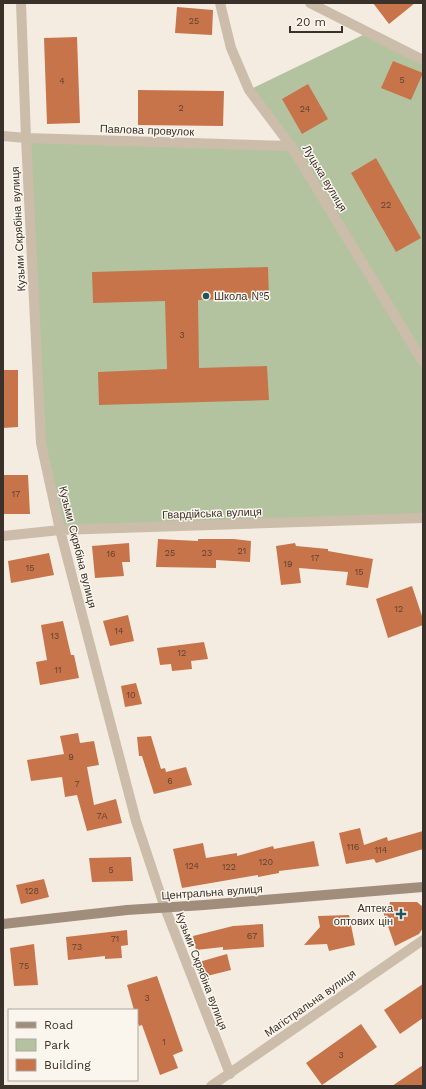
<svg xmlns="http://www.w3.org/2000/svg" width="426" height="1089" viewBox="0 0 426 1089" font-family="'Work Sans',sans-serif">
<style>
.green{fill:#b4c39f}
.building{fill:#c7744a}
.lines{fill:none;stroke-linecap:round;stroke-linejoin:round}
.minor{stroke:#ccbdab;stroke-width:10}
.secondary{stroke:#a08d7c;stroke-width:10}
.poi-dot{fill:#1f535d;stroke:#fbf6ed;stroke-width:1.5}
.labels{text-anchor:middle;stroke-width:3;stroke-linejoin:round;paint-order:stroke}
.number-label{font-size:9px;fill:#5d4232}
.street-label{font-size:11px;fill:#3a312a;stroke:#fbf6ed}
.poi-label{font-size:11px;fill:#3a312a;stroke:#fbf6ed;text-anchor:start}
</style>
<rect width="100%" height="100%" fill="#f4ece0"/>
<path class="green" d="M367,33L423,60V518L60,530L41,443L26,138L290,146L249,90Z"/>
<path class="building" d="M373,3H415L389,24Z
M177,7L213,10L212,35L175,33Z
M77,37L80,123L47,124L44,38Z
M393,61L423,73L411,100L381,88Z
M308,84L328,119L302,134L282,99Z
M138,90L224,91L223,126L138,125Z
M376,158L421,238L396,252L351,173Z
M268,267L269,298L198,300L199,368L267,366L269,400L99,405L98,372L167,369L165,301L93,303L92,272Z
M3,370H18V427L3,428Z
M3,475H28L30,514H3Z
M158,539L198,541V539H234L251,541L250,562L216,560V568L156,567Z
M129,543L130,562H122L124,576L95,578L92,546Z
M295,543L296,546L328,549V551L373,559L368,588L346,585L348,572L299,568L301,583L281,585L276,546Z
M49,553L54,575L11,583L8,561Z
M412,586L423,619V625L388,638L376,599Z
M128,615L134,641L110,646L103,621Z
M63,621L71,655H74L79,678L40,685L36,662L47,660L41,625Z
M204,642L208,659L191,661L192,669L172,671L171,664L160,665L157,648Z
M136,683L142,704L125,707L121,686Z
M78,733L80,743L94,741L99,765L87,767L94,805L116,799L122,823L87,831L77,795L65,797L62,777L31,781L27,760L64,754L60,736Z
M151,736L161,769L165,768L166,772L186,767L192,785L154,794L142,756H139L137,737Z
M360,828L364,845L387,837L388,841L423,831V849L376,863L374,859L346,864L339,833Z
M314,841L319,866L279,871V873L258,877V875L182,888L173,849L203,843L206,858L237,853V856L273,846L274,849Z
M131,857L133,881L92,882L89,858Z
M44,879L49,897L21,904L16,885Z
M390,902H417L423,907V928L419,934L395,946L383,912L388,910Z
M349,915L355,945L329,951L327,944L304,945L320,927L318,916Z
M263,924L264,947L223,950V947L196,950L193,936L233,926Z
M127,930L128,945L121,946L122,958L105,959V956L68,960L66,937Z
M34,944L38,985L14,986L10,948Z
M227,954L231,970L203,977L199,962Z
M157,976L183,1051L173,1055L178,1068L160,1075L142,1025L139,1026L137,1020V1010H134L127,985Z
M423,984V1018L400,1034L384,1010Z
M361,1024L377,1047L322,1085L306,1063Z
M423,1065V1086H392Z"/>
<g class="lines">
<path class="minor" d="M21,3L26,138L41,443L60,530L136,821L165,908L230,1074
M220,3L231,48L249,90L291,146L423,362
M310,3L423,60
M3,136L26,138L291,146
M3,536L60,530L423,518
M211,1086L423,940"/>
<path class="secondary" d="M3,924L127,910L204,905L423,887"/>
</g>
<g class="poi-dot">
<circle cx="206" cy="296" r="4"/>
<path d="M399 908h4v4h4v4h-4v4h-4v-4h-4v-4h4z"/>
</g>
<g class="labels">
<g class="number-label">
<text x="194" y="24">25</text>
<text x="402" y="83">5</text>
<text x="62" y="84">4</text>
<text x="181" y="111">2</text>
<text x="305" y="112">24</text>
<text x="386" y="208">22</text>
<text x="182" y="338">3</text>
<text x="16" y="497">17</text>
<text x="242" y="554">21</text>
<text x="170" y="556">25</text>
<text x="207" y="556">23</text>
<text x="111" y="557">16</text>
<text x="315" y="561">17</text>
<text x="288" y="567">19</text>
<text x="30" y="571">15</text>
<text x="359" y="575">15</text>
<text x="399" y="612">12</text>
<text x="119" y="634">14</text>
<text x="55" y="639">13</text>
<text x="182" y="656">12</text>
<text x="58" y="673">11</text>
<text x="131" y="698">10</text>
<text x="71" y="760">9</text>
<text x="170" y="784">6</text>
<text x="77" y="787">7</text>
<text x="102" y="819">7А</text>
<text x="353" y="850">116</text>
<text x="381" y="853">114</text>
<text x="266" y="865">120</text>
<text x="192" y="869">124</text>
<text x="229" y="870">122</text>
<text x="111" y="873">5</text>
<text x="32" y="894">128</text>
<text x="252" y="939">67</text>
<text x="115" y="942">71</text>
<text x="77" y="950">73</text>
<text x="24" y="969">75</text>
<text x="147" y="1001">3</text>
<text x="164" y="1045">1</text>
<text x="341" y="1058">3</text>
</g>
<g class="street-label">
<text transform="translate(147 130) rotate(2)" y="4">Павлова провулок</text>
<text transform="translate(325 178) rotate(59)" y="4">Луцька вулиця</text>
<text transform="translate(18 229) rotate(-93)" y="4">Кузьми Скрябіна вулиця</text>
<text transform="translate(212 513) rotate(-2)" y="4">Гвардійська вулиця</text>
<text transform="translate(78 547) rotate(76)" y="4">Кузьми Скрябіна вулиця</text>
<text transform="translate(212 892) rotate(-4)" y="4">Центральна вулиця</text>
<text transform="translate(202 971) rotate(69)" y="4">Кузьми Скрябіна вулиця</text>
<text transform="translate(310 1003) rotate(-35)" y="4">Магістральна вулиця</text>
</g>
<g class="poi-label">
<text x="214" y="300">Школа №5</text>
<text x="393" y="912" text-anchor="end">Аптека<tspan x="393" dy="13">оптових цін</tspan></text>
</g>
</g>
<rect width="426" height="1089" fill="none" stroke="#3a312a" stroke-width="8"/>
<rect x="8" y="1009" width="130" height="72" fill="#fbf6ed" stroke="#aea79f"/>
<rect x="16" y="1022" width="20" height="6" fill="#a08d7c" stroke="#aea79f"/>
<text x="44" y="1029" font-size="12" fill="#3a312a">Road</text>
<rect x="16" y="1039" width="20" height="12" fill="#b4c39f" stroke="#aea79f"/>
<text x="44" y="1049" font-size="12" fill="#3a312a">Park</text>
<rect x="16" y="1059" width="20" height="12" fill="#c7744a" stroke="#aea79f"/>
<text x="44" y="1069" font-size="12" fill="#3a312a">Building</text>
<path d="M290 26v6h52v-6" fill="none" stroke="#3a312a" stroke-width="2"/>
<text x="296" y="26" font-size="12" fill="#3a312a" stroke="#fbf6ed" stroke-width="3" paint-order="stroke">20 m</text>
</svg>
